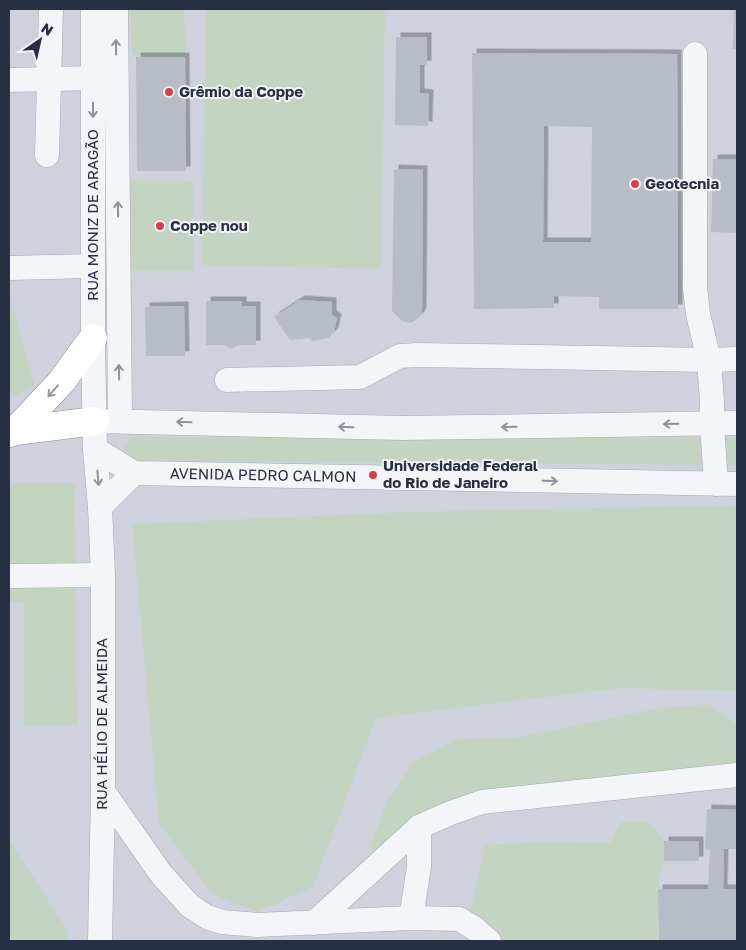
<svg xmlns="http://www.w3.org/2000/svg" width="746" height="950" viewBox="0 0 746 950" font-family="'Golos Text',sans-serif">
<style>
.built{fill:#cfd2dc}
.green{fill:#c4d4c2}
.building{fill:#b8bcc7;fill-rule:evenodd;filter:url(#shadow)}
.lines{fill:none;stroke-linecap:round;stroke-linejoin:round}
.minor-casing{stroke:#a6a9b4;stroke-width:25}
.highway-casing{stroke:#888fa1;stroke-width:29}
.minor{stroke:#f4f5f8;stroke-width:24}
.highway{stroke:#fff;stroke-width:28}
.oneway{stroke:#8e929d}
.oneway2{stroke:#9497a0}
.poi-dot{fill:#d34249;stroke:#f1f3f7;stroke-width:2}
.labels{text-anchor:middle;stroke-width:4;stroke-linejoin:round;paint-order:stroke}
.poi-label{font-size:15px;font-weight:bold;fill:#292f42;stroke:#f1f3f7;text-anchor:start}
.street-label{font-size:15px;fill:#292f42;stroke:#f1f3f7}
</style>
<defs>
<filter id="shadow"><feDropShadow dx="4.5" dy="-4.5" stdDeviation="0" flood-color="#0004"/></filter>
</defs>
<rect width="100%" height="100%" fill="#e1e3ea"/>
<path class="built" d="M9,9H737V941H9Z"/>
<path class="green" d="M130,9H184L186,55H132Z
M206,9H385L381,269L202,265Z
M126,180L193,181L194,271H126Z
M9,295L35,386L9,398Z
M132,437L737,438V465L128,461C120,450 122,446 132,437Z
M9,483H75L77,726H24V603L9,602Z
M737,505V691L620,688L376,718L313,887L257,912L212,894L159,823L132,524L405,512Z
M708,704L737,724V786L675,795L608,799L482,802L381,862L371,845L387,802L413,762L458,739L520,737L654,709Z
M621,822H649L664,841V861L659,876V914L656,941H478L470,913L485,845L539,842L610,843Z
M9,839L68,931V941H9Z"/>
<path class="building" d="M734,9H737V49H733Z
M396,37H427V65H420V93L429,94L428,126L395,125Z
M472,53L677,54L678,309H599V297L554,296V308L474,309ZM544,126L592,127L591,242H543Z
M136,57H185L186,171H137Z
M713,159H737V233L711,232Z
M394,169L423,170L422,311L420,316L413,322L409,323L402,321L392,311Z
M300,300L332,302V315L337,318L334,332L328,338L312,341L310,338L290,340L274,317Z
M206,301H242V306H256V345H240L231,349L224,345H206Z
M184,306L185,356H146L145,307Z
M707,809L737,810V849H724L723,889H737V941H659L658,889H708L710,850L705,849Z
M664,841H699V861H664Z"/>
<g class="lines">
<g class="minor-casing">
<g id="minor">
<path d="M93,9V338L95,449L100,507L103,575V791L100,941"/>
<path d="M116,9L120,420"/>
<path d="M695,54V288L698,314L709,360L712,402V424L716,484"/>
<path d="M9,80L93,78"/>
<path d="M47,155L51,9"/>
<path d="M9,268L92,266"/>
<path d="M227,380L360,377L400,356L418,355L709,360L737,359"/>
<path d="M95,421L402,428L737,423"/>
<path id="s1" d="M95,449L134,473L737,484"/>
<path d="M100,507L134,473"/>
<path d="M9,576L103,575"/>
<path d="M103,791L161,874L190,906L207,917L222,922L257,925L411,918L459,919L474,928L489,941"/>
<path d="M411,918L419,867V827"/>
<path d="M314,923L419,827L448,814L482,802L737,775"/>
</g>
</g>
<g class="highway-casing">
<path id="highway" d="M15,431L62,381L93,338
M10,433L15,431L95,421"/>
</g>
<use href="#minor" class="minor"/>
<use href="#highway" class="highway"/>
</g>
<defs><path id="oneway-shaft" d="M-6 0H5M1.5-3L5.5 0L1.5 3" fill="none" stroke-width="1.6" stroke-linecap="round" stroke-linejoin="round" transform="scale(1.25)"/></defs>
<g class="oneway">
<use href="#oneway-shaft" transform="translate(116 47) rotate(-91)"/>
<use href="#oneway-shaft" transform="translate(93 110) rotate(90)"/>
<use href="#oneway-shaft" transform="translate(118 209) rotate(-91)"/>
<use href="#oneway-shaft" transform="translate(119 372) rotate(-91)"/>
<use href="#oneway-shaft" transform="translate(184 422) rotate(-178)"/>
<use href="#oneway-shaft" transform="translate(671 424) rotate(179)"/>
<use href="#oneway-shaft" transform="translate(346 427) rotate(-178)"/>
<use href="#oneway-shaft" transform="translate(509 427) rotate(179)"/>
<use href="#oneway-shaft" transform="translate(98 478) rotate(85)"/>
<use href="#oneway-shaft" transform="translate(550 481) rotate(1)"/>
</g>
<use class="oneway2" href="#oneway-shaft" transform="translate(53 391) rotate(131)"/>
<g class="poi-dot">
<circle cx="169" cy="92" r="5"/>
<circle cx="635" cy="184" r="5"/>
<circle cx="160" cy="226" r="5"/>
<circle cx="373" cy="475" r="5"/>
</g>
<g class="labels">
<g class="poi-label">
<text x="179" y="97">Grêmio da Coppe</text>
<text x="645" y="189">Geotecnia</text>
<text x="170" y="231">Coppe nou</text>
<text x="383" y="471">Universidade Federal<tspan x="383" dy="17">do Rio de Janeiro</tspan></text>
</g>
<g class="street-label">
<text transform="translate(93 215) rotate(-90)" y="5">RUA MONIZ DE ARAGÃO</text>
<text dy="5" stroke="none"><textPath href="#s1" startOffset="175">AVENIDA PEDRO CALMON</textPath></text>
<text transform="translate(102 724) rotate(-90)" y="5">RUA HÉLIO DE ALMEIDA</text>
</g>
</g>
<rect width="746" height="950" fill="none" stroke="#292f42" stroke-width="20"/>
<g transform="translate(40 40) rotate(34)" stroke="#f1f3f7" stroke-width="4" paint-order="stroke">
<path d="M0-4L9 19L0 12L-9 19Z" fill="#292f42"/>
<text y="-8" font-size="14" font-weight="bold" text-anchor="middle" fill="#292f42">N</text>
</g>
</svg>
